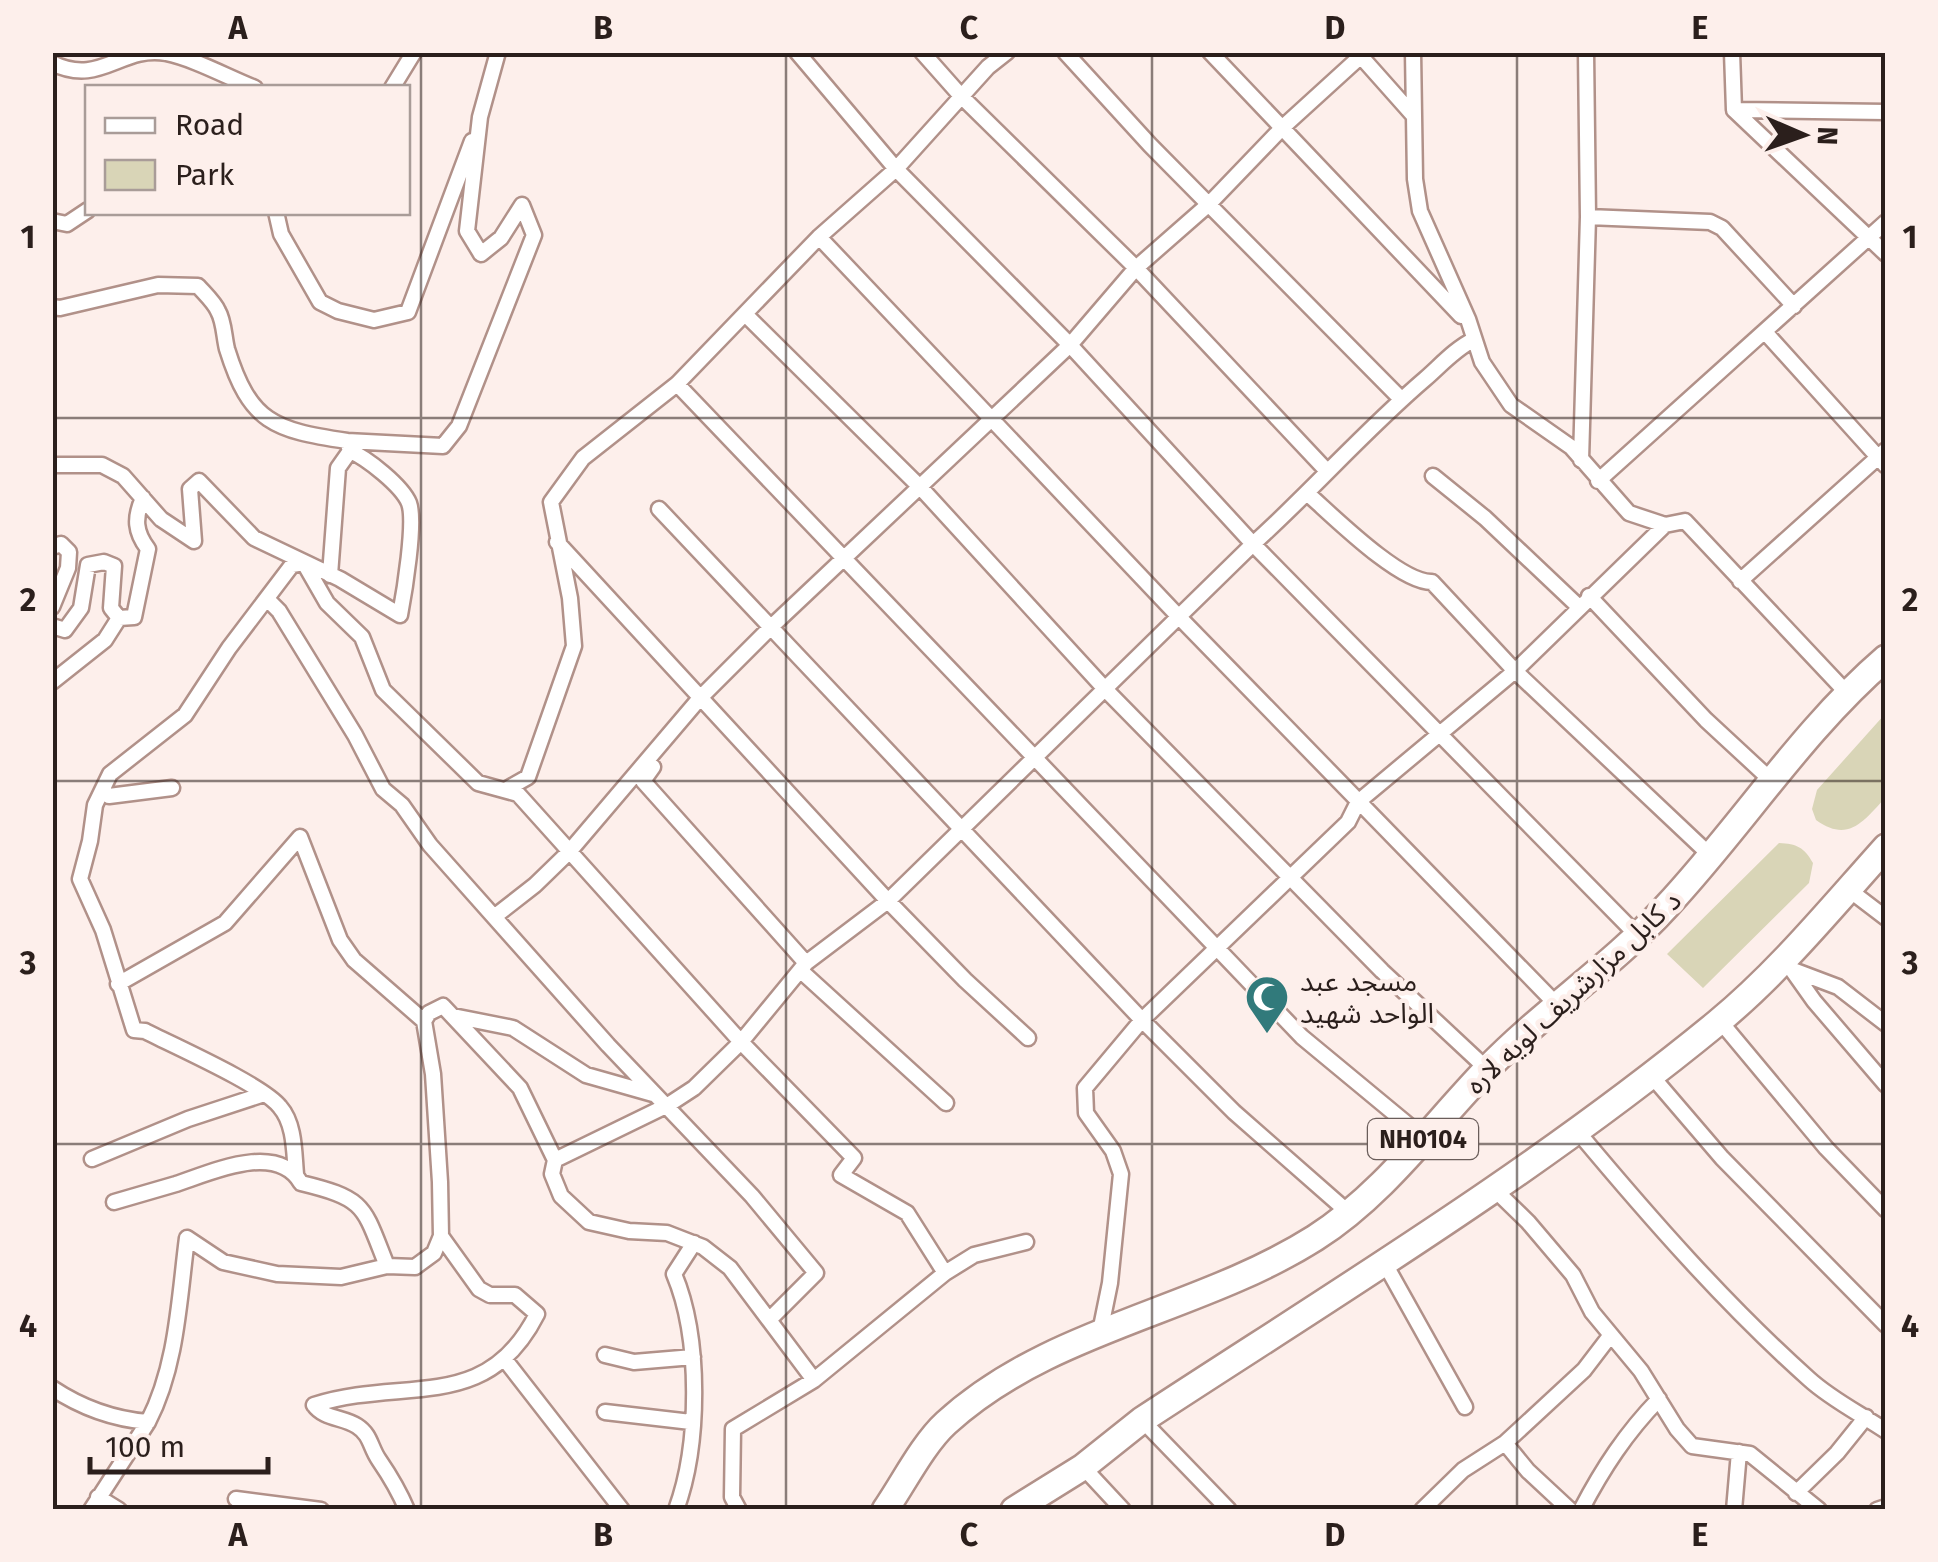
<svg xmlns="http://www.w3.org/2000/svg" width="1938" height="1562" viewBox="0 0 1938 1562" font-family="'Fira Sans','Noto Sans Arabic',sans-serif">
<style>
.green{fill:#d9d5b7}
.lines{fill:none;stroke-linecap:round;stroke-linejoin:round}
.street-casing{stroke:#b19189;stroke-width:19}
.highway-casing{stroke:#b19189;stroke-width:30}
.street{stroke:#fff;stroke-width:14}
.highway{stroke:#fff;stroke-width:25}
.grid{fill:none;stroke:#2b1f1c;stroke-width:2.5;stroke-opacity:0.55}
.labels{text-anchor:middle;stroke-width:9;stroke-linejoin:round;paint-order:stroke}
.shield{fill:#fdefeb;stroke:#6a5d5a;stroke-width:2.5}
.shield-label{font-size:25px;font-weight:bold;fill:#2b1f1c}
.poi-label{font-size:28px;fill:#2b1f1c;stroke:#fdefeb;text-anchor:start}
.street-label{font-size:28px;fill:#2b1f1c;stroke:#fdefeb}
.neatline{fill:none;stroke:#2b1f1c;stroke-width:4}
.grid-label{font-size:32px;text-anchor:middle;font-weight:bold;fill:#2b1f1c}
</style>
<rect width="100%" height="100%" fill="#fdefeb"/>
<path class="green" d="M1885,714V798C1863,822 1848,843 1816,820L1812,809L1817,790Z
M1779,843C1797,844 1804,847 1813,863L1809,883L1703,988L1667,954Z"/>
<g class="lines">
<g class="street-casing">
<path id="street" d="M797,52L896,169L1070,345L1253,544L1637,935
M922,52L961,96L1136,268L1326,470
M1065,52L1150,145L1401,399
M1210,52L1461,316
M1357,52L1413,115
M1413,52L1415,179L1420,211L1468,319L1482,362L1511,405L1571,447L1629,513L1665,525L1685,521L1846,692
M1732,52L1734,110L1886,254
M52,63C100,87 121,45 166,53C195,59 227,77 255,88
M392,88L414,52
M1734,110L1886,112
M276,212L281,234L320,302L338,311L374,320L408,312L472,141
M1588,217L1710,222L1722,228L1794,306
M52,221L67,224L88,210
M819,237L1180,618L1556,1004
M52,307L60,308L158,285L198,286C205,294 214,302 218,311C224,321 224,337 227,349C250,423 274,430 347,441
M745,314L921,488L1105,689L1382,971L1487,1069
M1765,332L1886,466
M677,384L1302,1037L1424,1138
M1581,460L1588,217L1586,52
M52,465H102L123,476L161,519L194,541L190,489L199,481L254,538L340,579L400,615C404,594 416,522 409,503C402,486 367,458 350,451L347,441L443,446L459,426L534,235L522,205L501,238L481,254L467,231L480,117L498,52
M1433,476L1485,518L1579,607
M1598,481L1886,222
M1308,494C1333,516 1400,583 1432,582L1515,671L1711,856
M659,509L1142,1020L1234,1112L1349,1213
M557,542L888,901L965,980L1028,1038
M52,547L61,544L69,552L68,568L52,607
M330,575L338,468L350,451
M1740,581L1886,450
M1589,596L1706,720L1773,782
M267,599L279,611L355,735L383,789L402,805L430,845L608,1045L752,1196L816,1273L769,1320
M52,626L65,630L81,608L88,565L104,562L114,566L111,608L119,618L134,617L148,549C135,532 134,518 143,498
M52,682L105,640L119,618
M653,767L643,781L806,963
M507,789L528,777L574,646L570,598L551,502L583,458L677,384L819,237L896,169L988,67L1007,52
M103,791L109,796L172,788
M1848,889L1886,918
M494,917L535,885L569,852L700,698L771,627L1070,345L1136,268L1209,204L1283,127L1361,56
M1780,962L1792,970L1814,1001L1886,1085
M1793,970L1838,987L1886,1024
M801,971L946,1103
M118,984L225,923L300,837L340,940L354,960L424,1021
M453,1016L513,1028L586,1075L653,1094
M1720,1021L1826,1148L1886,1210
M1650,1074L1722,1158L1886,1325
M1578,1132C1650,1218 1725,1304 1809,1379C1832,1400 1861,1414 1886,1431
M92,1159L188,1119L264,1094
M555,1160L668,1105L694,1088L741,1042L806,963L888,901L1253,544C1312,491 1364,431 1425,379C1440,366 1455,349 1473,340
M296,1174C294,1153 295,1124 280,1107C263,1085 174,1046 145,1031L134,1030L103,930L80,879L90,841L95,805L110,774L185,715L229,648L292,565L304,563L327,603L362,637L383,690L478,783L518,794L741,1042L854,1158L841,1175L907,1213L945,1273
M1493,1188L1528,1222L1573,1275L1592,1312L1641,1371L1677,1429L1692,1446L1750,1454L1819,1510
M114,1202C135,1196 156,1190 176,1184C210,1173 277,1141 301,1183C367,1199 363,1206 387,1266
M1384,1262L1465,1407
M1100,1332L1110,1283L1121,1174L1113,1151L1086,1113L1085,1088L1142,1020L1348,822L1358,802L1515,671L1665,525
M605,1355L634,1362L693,1357
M506,1361L622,1510
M52,1388C82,1408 112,1419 148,1422C177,1366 179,1300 187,1238L223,1262L277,1274L341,1277L387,1266L415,1267L434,1253L441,1236L440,1182L433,1074L424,1021L429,1013L443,1006L520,1088L555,1160L552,1174L561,1196L589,1222L629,1231L667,1233L703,1247L730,1268L814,1380
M314,1405C404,1376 486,1415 537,1314L515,1295H490L479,1289L441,1236
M314,1405C324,1419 343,1417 357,1426C371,1435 370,1447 379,1460C390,1476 399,1491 407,1510
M605,1412L691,1422
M1142,1420L1229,1510
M1505,1443L1528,1471L1570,1510
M1083,1467L1123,1510
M1796,1493L1837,1453L1866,1417
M98,1497L119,1510
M236,1499L321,1510
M91,1510L148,1422
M676,1510C700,1445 701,1338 674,1274L694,1243
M739,1510L732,1497L733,1429L814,1380L945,1273L974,1255L1026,1242
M1422,1510L1463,1470L1505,1443L1584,1370L1610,1336
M1581,1510C1603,1468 1626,1433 1659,1399
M1734,1510L1739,1452
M1877,1510L1886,1507"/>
</g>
<g class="highway-casing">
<path id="highway" d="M885,1510C903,1484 923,1444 946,1423C1050,1328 1198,1312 1315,1238C1383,1195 1432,1126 1487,1069C1543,1011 1612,966 1666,907C1741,827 1802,730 1886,658
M1014,1510L1083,1467L1142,1420C1336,1293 1537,1171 1717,1023C1779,972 1832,907 1886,847"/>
</g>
<use href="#street" class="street"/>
<use href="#highway" class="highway"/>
</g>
<path class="grid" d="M421,52V1510M786,52V1510M1152,52V1510M1517,52V1510M52,418H1886M52,781H1886M52,1144H1886"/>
<defs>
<g id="mosque-pin" transform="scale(2.25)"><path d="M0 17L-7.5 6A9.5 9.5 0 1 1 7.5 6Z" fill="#317a7b" stroke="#fdefeb"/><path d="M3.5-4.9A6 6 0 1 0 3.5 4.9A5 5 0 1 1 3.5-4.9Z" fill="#fff"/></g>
</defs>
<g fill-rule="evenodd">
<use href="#mosque-pin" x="1267" y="997"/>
</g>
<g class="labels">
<rect class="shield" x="1368" y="1119" width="110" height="40" rx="8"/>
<g class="shield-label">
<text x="1423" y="1148">NH0104</text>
</g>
<g class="poi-label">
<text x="1300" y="991">مسجد عبد<tspan x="1300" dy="32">الواحد شهید</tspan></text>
</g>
<g class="street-label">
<text transform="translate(1573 992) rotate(-43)" y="10">د کابل مزارشریف لویه لاره</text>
</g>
</g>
<rect width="1938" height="1562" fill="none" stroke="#fdefeb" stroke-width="110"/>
<rect x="85" y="85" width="325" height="130" fill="#fdefeb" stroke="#a99c98" stroke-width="2.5"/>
<rect x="105" y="118" width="50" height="15" fill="#ffffff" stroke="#a99c98" stroke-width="2.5"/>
<text x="175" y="135" font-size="30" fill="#2b1f1c">Road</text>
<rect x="105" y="160" width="50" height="30" fill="#d9d5b7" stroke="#a99c98" stroke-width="2.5"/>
<text x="175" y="185" font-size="30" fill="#2b1f1c">Park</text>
<g transform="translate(1803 135) rotate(92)" stroke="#fdefeb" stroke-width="8" paint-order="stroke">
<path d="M0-8L18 38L0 25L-18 38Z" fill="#2b1f1c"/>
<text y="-15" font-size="28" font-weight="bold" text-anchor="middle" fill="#2b1f1c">N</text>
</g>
<path d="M90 1457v15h178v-15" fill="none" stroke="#2b1f1c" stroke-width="5"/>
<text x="105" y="1457" font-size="30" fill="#2b1f1c" stroke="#fdefeb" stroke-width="8" paint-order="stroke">100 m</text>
<rect x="55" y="55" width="1828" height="1452" class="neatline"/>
<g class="grid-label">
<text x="238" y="39">A</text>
<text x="603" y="39">B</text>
<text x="969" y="39">C</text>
<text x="1335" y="39">D</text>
<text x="1700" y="39">E</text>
<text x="28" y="248">1</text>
<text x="1910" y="248">1</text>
<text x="28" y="611">2</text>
<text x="1910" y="611">2</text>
<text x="28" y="974">3</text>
<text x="1910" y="974">3</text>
<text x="28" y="1337">4</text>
<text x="1910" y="1337">4</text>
<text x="238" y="1546">A</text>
<text x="603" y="1546">B</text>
<text x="969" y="1546">C</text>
<text x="1335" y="1546">D</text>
<text x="1700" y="1546">E</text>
</g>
</svg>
